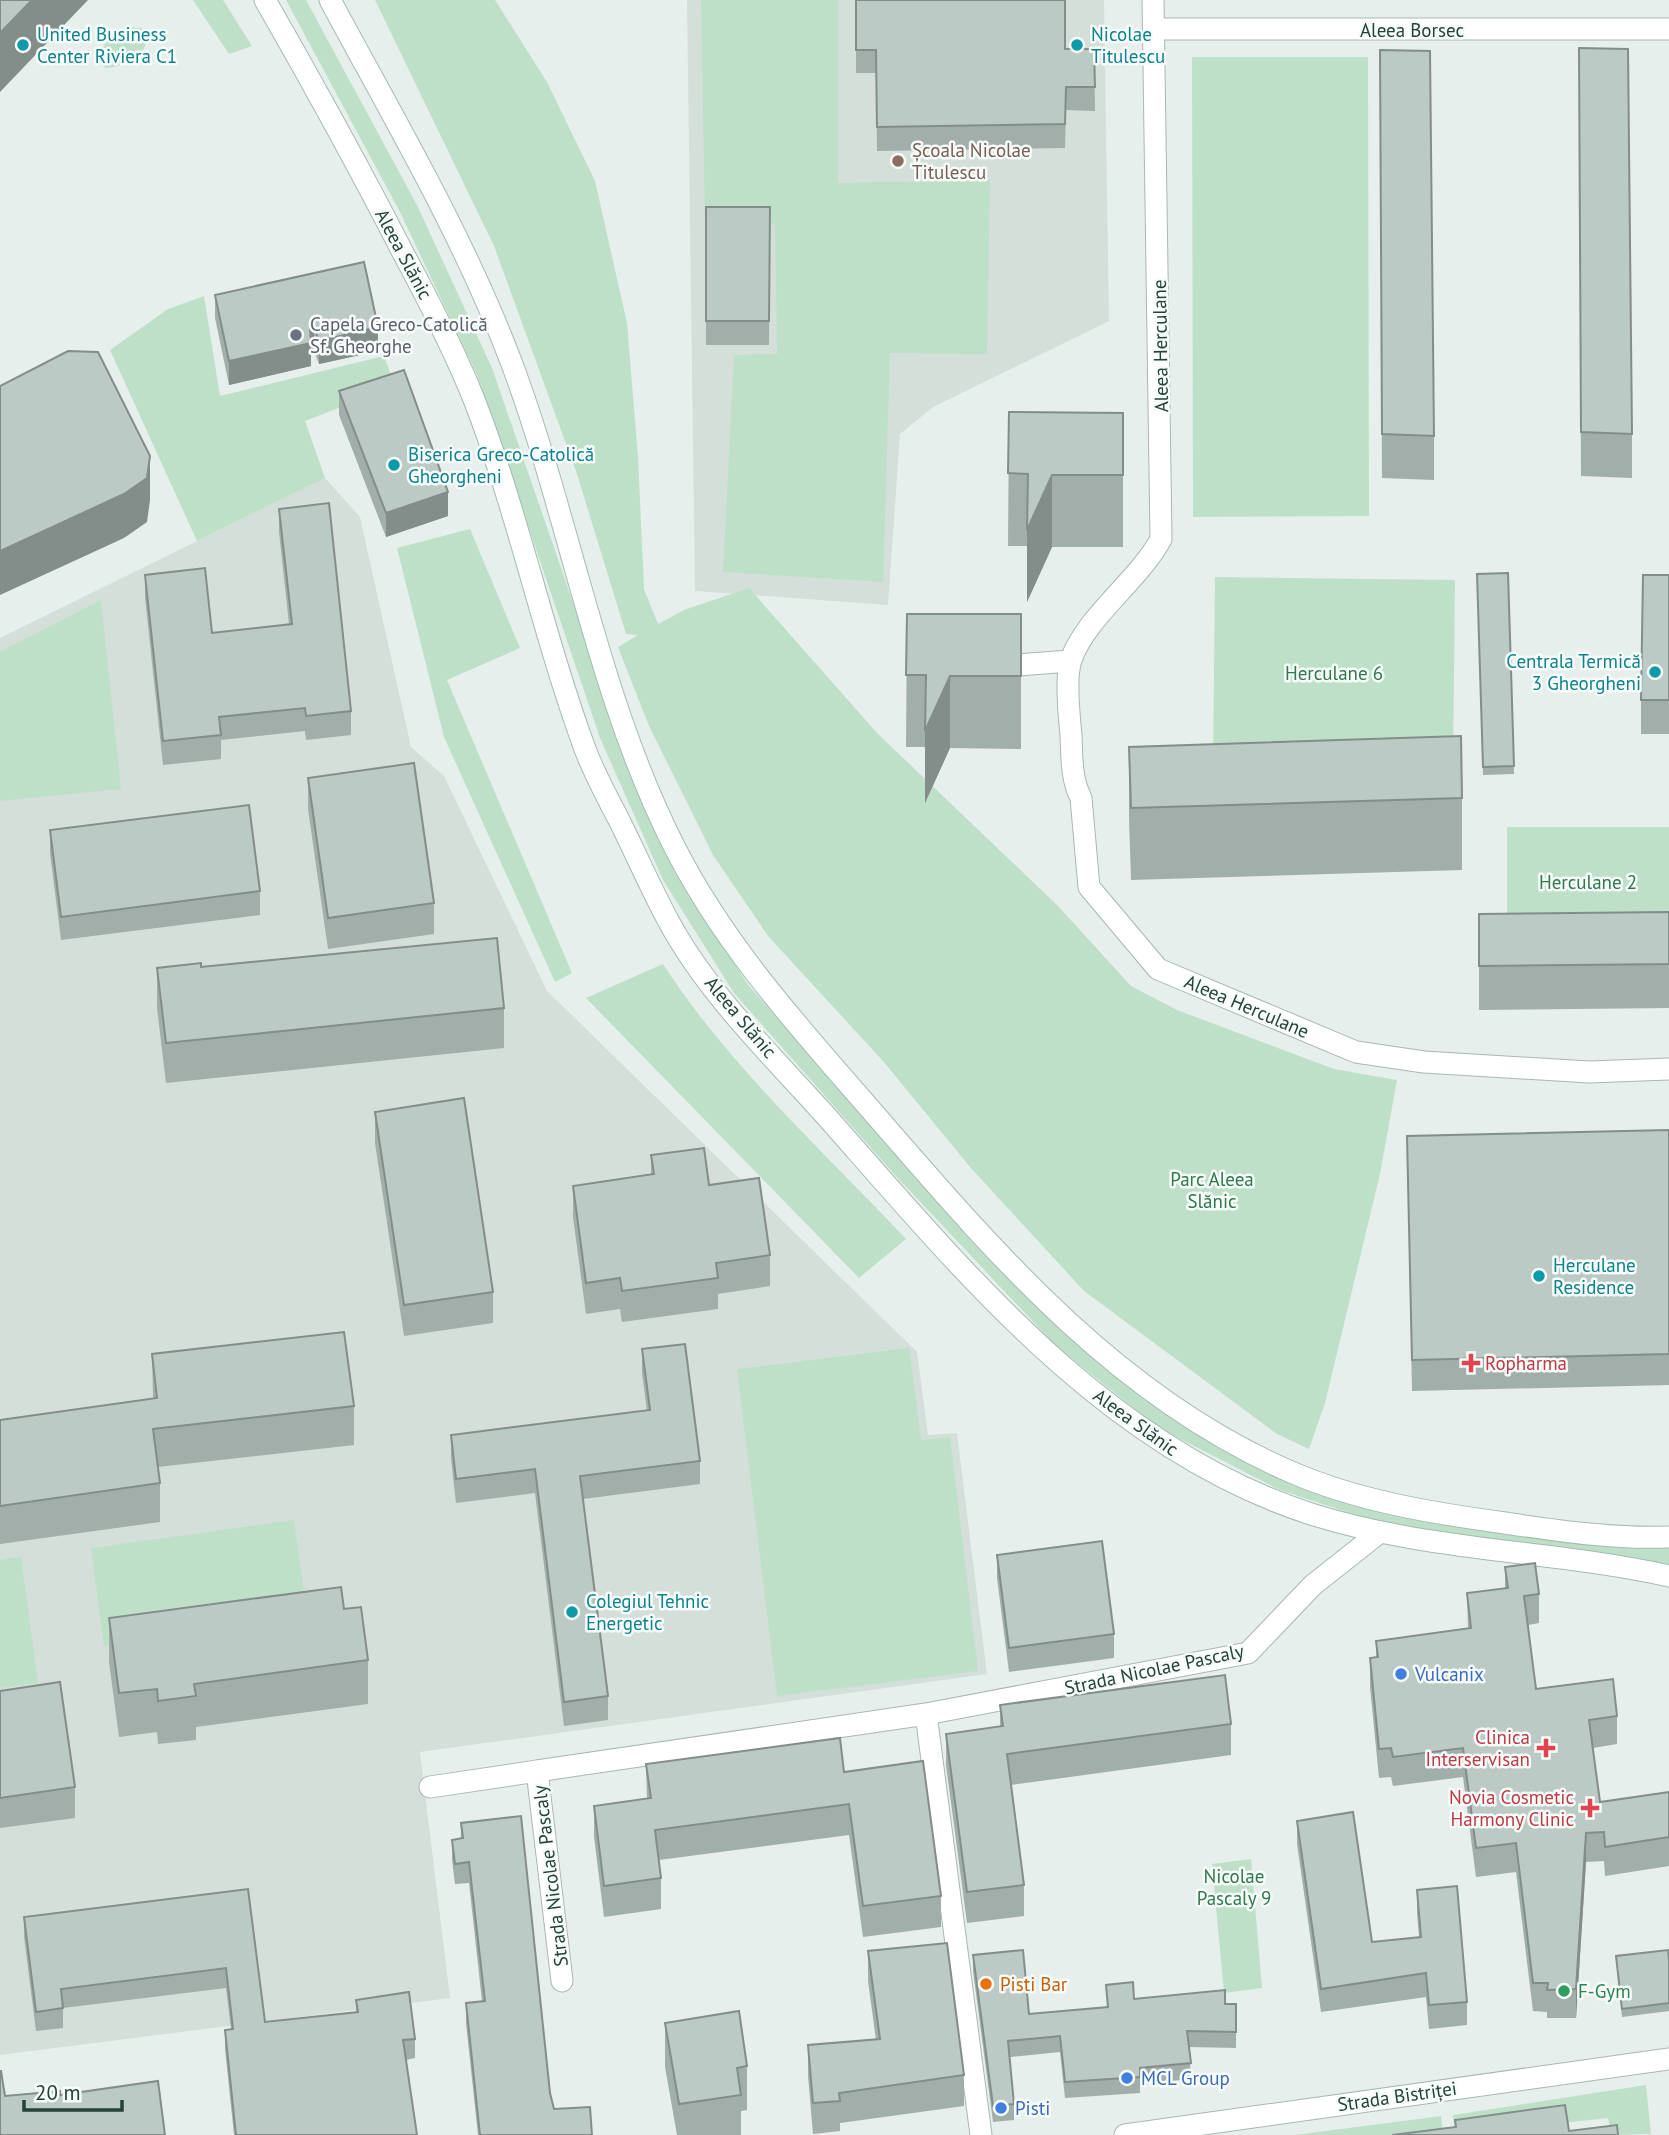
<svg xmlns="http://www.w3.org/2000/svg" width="1669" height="2135" viewBox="0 0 1669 2135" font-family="'PT Sans',sans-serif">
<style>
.built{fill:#d4dfda}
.green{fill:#bfe0c8}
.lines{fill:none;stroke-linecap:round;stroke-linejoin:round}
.street-casing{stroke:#a8b8b2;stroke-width:23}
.secondary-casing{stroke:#a4bbb3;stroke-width:23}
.street{stroke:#fff;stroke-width:21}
.secondary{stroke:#fff;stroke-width:21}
.wall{fill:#a1aea9}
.shaded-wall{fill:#838d89}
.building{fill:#bbcac4;stroke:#838d89;stroke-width:2}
.culture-dot{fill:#0f9aa8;stroke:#f7fbf9;stroke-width:2.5}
.education-dot{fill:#8d6e63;stroke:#f7fbf9;stroke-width:2.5}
.worship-dot{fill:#6b7280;stroke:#f7fbf9;stroke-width:2.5}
.health-dot{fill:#e0444e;stroke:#f7fbf9;stroke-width:2.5}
.shop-dot{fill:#3f7fe0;stroke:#f7fbf9;stroke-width:2.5}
.food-dot{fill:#e8710a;stroke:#f7fbf9;stroke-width:2.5}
.leisure-dot{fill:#2e9e5b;stroke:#f7fbf9;stroke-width:2.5}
.labels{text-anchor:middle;stroke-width:5;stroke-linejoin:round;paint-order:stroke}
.street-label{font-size:19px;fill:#24423a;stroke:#f7fbf9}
.culture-label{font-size:19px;fill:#0d838f;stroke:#f7fbf9;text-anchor:start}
.education-label{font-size:19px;fill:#785e54;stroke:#f7fbf9;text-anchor:start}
.worship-label{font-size:19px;fill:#5b616d;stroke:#f7fbf9;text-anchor:start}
.park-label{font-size:19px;fill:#2d7a4b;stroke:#f7fbf9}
.health-label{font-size:19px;fill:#be3a42;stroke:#f7fbf9;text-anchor:end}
.shop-label{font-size:19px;fill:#366cbe;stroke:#f7fbf9;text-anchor:start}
.food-label{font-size:19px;fill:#c56008;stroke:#f7fbf9;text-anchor:start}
.leisure-label{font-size:19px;fill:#27864d;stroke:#f7fbf9;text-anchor:start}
</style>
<rect width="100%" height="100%" fill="#e6efeb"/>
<path class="built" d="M687,0H1104L1109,321L933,407L900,434L888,605L695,591Z
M325,478L360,517L411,747L444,776L547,991L917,1352L928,1435L957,1433L987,1674L420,1752L450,1998L0,2055V638Z"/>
<path class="green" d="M193,0H223L252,46L229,54Z
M286,0H306L417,205L492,368L617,730L675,873L749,986L906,1163L1065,1332L1283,1475L1669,1547V1564L1479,1542L1374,1521L1280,1490L1157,1427L1055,1345L894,1174L734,993L663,880L600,738L477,375L400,212Z
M375,0H495L547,82L595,181L627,323L638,457L644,589L658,624L684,610L749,588L877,733L1058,906L1131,986L1177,1010L1334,1069L1397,1080L1380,1174L1325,1403L1309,1449L1277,1434L1084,1291L970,1167L883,1061L768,936L713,855L649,726L618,647L638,635L626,634L577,474L494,246Z
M701,0H838V183L990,180L987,354L890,353L883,582L723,572L734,355L777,354L775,224L705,223Z
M127,27L141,28C160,50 123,67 106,68L98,62V52L117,31Z
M1192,57H1368L1369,516L1193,517Z
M204,296L220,396L384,356L395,386L305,421L325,478L197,541L110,350L168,309Z
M470,529L520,648L447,680L572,973L555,982L444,737L397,548Z
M1215,577L1455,580L1453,768L1213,765Z
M101,600L121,789L0,801V652Z
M1507,827H1669V937H1507Z
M663,964C729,1066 823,1151 906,1239L859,1278L586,998Z
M909,1348L921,1440L950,1437L978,1671L777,1696L737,1369Z
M294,1520L308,1619L104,1646L91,1548Z
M21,1557L38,1683L0,1688V1560Z
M1251,1859L1262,1988L1224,1993L1212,1864Z
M1646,2085L1651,2134L1611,2135L1608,2118L1455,2135L1453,2115Z
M1441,2116L1443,2135H1295Z"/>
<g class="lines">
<g class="street-casing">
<path id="street" d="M1153,0L1161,539C1139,580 1085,618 1071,660C1065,677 1069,716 1071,735C1072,757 1071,779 1081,798L1089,887L1158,969L1356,1052L1424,1062L1589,1072L1669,1069
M1154,29H1669
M992,667L1070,661
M926,1714L981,2135
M430,1787L537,1771
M562,1981L537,1771L926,1714L1248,1653L1313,1585L1380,1532
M1125,2135L1669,2059"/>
</g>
<g class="secondary-casing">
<path id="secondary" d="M265,0C312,82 358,165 401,249C428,299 454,349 475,402C519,516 543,635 585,749C594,773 607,797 619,820C636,854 651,889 669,922C708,994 772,1056 826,1116C964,1272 1106,1448 1311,1514C1427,1551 1551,1550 1669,1576
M330,0C394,119 464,237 512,364C571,522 597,693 673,844C726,950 808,1037 884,1125C1002,1261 1122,1399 1291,1472C1358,1501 1432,1513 1505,1523C1559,1531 1614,1539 1669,1537"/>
</g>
<use href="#street" class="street"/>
<use href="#secondary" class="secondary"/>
</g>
<path class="wall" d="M856,0L1065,49H1094L1095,111L1066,110L1065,148L877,151L876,73H856Z
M1579,48L1632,434V478L1581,476Z
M1380,50L1434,436V480L1382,478Z
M706,207H770L769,345H706Z
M364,262L378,351L319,364L314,351H311V366L229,385L215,318V295Z
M339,391L448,516L386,537L339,415Z
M1009,412L1123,413V547H1052L1027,602V546H1008Z
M279,509L351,711V735L306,740L305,731L221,740V759L163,765L145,598V575L212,633L289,624L279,532Z
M1508,573L1514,774L1483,775L1477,574Z
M1669,575V734H1641V700Z
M907,614H1021V749L950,748L925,803V747H906Z
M1129,747L1462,798V870L1131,880L1129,819Z
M308,778L434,903V934L328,949L308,809Z
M50,830L260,891V915L61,940L50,853Z
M1669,912V1008L1479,1010V914Z
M201,967L504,1008V1048L166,1083L157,1008V968Z
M375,1112L493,1292V1323L404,1336L375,1143Z
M1669,1130V1385L1412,1391L1407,1136Z
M651,1155L709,1185L770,1255V1286L718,1294V1309L622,1322L620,1309L586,1314L573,1217V1186L651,1174Z
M642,1349L700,1461V1484L583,1499L608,1696V1720L564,1726L535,1493L456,1503L451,1459V1435L647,1411L642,1373Z
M152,1354L354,1406V1445L158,1467L160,1483V1522L0,1544V1420L153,1399Z
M997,1555L1114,1634V1658L1009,1672L997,1578Z
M1505,1567L1539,1594V1623L1528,1625L1536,1689L1617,1716V1744L1593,1748L1600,1802L1669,1792V1866L1605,1876L1604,1861L1586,1862L1576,2018H1547V2012L1533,2011L1516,1872L1476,1877L1463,1777L1393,1786L1391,1777L1379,1778L1370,1687V1658L1376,1657V1641L1468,1629L1467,1593L1505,1588Z
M344,1609L368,1660V1704L196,1727V1740L158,1744L157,1732L119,1737L109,1662V1618Z
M0,1691L75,1787V1818L0,1828Z
M1000,1705L1231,1724V1755L1011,1785L1024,1885V1916L967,1923L946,1765V1734L1000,1727Z
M646,1764L844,1772L941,1896V1927L863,1937L849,1835L659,1860L661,1878V1909L604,1917L594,1837V1806L647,1799Z
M1297,1821L1372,1942L1419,1937L1417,1913V1890L1467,2002V2025L1429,2029L1426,1997L1321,2012L1297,1844Z
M461,1823L550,2093L554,2109L592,2135H478L466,2023V2003L482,2001L469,1883L455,1884L452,1860V1840L461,1838Z
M248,1889L265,2022L356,2012V2000L415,2039V2058L406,2060L417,2135H234L225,2049V2030L231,2029L226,1988L63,2008V2028L36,2031L24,1937V1917Z
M868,1951L964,2075V2106L840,2123V2131L813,2134L808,2076V2045L876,2040L868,1981Z
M973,1955L1029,2014L1107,2007L1106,1985L1134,1999L1236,2004V2048L1189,2047L1191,2079L1140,2084V2093L1065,2098L1060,2052L1010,2057L1014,2104V2120L993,2122L973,1971Z
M1616,1956L1669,1960V2011L1622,2017Z
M665,2023L747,2066V2110L741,2111V2135H677L665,2067Z"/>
<path class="shaded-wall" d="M32,0H88L0,92V33Z
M314,327V351H311V366L229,385V361Z
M378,327V351L319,364V341Z
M150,456V500L147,522L124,538L0,595V551Z
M1052,475V547L1027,602V530Z
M448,492V516L386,537V513Z
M950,676V748L925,803V731Z
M1586,1833V1862L1576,2018V1989Z"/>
<path class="building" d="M0,0H32L0,33Z
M856,0H1065V49H1094L1095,87H1066L1065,124L877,127L876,50H856Z
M1579,48L1628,49L1632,434L1581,432Z
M1380,50L1430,51L1434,436L1382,434Z
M706,207H770L769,321H706Z
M364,262L378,327L319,341L314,327L310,328L311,343L229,361L215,295Z
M68,351L98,352L150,456L147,478L124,494L0,551V386Z
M404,370L448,492L386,513L339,391Z
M1009,412L1123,413V475H1052L1027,530L1028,474L1008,473Z
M329,503L351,711L306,716L305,708L219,717L221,735L163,741L145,575L205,568L212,633L292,624L279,509Z
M1508,573L1514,766L1483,767L1477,574Z
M1643,575H1669V700H1641Z
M907,614H1021V676H950L925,731L926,675H906Z
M1461,736L1462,798L1131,808L1129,747Z
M414,763L434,903L328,918L308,778Z
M249,805L260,891L61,917L50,830Z
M1669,912V964L1479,966V914Z
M497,938L504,1008L166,1043L157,968L201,963V967Z
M464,1098L493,1292L404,1305L375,1112Z
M1669,1130V1354L1412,1360L1407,1136Z
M704,1148L709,1185L759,1178L770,1255L716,1263L718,1278L622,1291L620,1278L586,1283L573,1186L654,1174L651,1155Z
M344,1332L354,1406L153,1429L160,1483L0,1506V1420L157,1398L152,1354Z
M685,1344L700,1461L580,1476L608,1696L564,1702L535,1469L456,1479L451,1435L650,1410L642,1349Z
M1102,1541L1114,1634L1009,1648L997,1555Z
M1535,1563L1539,1594L1524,1596L1536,1689L1613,1679L1617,1716L1589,1720L1600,1802L1669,1792V1837L1605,1847L1604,1832L1586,1833L1576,1989L1547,1990L1548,1983H1533L1516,1843L1476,1848L1463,1748L1393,1757L1391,1748L1379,1749L1370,1658L1378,1657L1376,1641L1471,1628L1467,1593L1508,1588L1505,1567Z
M341,1587L344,1609L361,1607L368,1660L194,1684L196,1696L158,1701L157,1689L119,1693L109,1618Z
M1225,1675L1231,1724L1007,1754L1024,1885L967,1892L946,1734L1003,1726L1000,1705Z
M60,1682L75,1787L0,1798V1691Z
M840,1738L844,1772L923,1761L941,1896L863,1906L849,1804L655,1830L661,1878L604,1886L594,1806L651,1798L646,1764Z
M1353,1812L1372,1942L1421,1937L1417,1890L1457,1886L1467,2002L1429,2005L1426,1973L1321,1989L1297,1821Z
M521,1816L550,2093L554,2109L590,2107L592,2135H480L466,2003L485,2001L469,1862L455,1864L452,1840L463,1838L461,1823Z
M248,1889L265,2022L358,2012L356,2000L409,1992L415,2039L403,2040L417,2135H236L225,2030L233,2029L226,1968L61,1989L63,2008L36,2012L24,1917Z
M947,1943L964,2075L839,2093L840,2101L813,2103L808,2045L880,2039L868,1951Z
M1023,1950L1029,2014L1108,2007L1106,1985L1133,1982L1134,1999L1225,1990V2004H1236V2032L1187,2031L1191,2063L1140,2068V2077L1065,2082L1060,2036L1008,2041L1014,2104L993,2106L973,1955Z
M1668,1950L1669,1960V2003L1622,2009L1616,1956Z
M739,2011L747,2066L737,2068L741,2095L679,2104L665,2023Z
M0,2071H1L5,2096L60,2091V2095L158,2081L165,2135H0Z
M1565,2105L1569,2131L1617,2125L1618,2135H1392L1456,2127L1455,2120Z"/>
<g class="culture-dot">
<circle cx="23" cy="45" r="7"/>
<circle cx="1077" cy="45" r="7"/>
<circle cx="394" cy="465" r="7"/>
<circle cx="1655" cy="672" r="7"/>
<circle cx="1539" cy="1276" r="7"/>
<circle cx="572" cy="1612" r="7"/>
</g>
<circle class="education-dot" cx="898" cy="161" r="7"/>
<circle class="worship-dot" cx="296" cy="335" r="7"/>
<g class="health-dot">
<path d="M1467.5 1352.5h7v7h7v7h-7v7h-7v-7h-7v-7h7z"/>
<path d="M1542.5 1737.5h7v7h7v7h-7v7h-7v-7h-7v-7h7z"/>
<path d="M1586.5 1797.5h7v7h7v7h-7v7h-7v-7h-7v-7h7z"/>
</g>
<g class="shop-dot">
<circle cx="1401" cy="1674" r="7"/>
<circle cx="1127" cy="2078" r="7"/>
<circle cx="1001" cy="2108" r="7"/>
</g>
<circle class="food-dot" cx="986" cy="1984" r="7"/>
<circle class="leisure-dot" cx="1564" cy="1991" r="7"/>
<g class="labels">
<g class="street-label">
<text x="1412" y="37">Aleea Borsec</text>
<text transform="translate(404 254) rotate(62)" y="7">Aleea Slănic</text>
<text transform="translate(1160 346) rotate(-91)" y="7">Aleea Herculane</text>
<text transform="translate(1247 1006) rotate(23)" y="7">Aleea Herculane</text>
<text transform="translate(741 1017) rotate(50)" y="7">Aleea Slănic</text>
<text transform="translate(1136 1422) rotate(36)" y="7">Aleea Slănic</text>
<text transform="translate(1154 1669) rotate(-12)" y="7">Strada Nicolae Pascaly</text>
<text transform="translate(550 1876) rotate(-97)" y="7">Strada Nicolae Pascaly</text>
<text transform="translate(1397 2096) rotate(-8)" y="7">Strada Bistriței</text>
</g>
<g class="culture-label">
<text x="37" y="41">United Business<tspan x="37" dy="22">Center Riviera C1</tspan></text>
<text x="1091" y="41">Nicolae<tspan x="1091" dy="22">Titulescu</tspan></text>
<text x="408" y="461">Biserica Greco-Catolică<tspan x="408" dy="22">Gheorgheni</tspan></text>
<text x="1641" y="668" text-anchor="end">Centrala Termică<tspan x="1641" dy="22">3 Gheorgheni</tspan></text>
<text x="1553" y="1272">Herculane<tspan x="1553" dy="22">Residence</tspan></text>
<text x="586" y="1608">Colegiul Tehnic<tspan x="586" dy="22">Energetic</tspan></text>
</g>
<g class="education-label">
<text x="912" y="157">Școala Nicolae<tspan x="912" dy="22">Titulescu</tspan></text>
</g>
<g class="worship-label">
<text x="310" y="331">Capela Greco-Catolică<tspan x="310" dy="22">Sf. Gheorghe</tspan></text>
</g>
<g class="park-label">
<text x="1334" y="680">Herculane 6</text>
<text x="1588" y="889">Herculane 2</text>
<text x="1212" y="1186">Parc Aleea<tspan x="1212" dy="22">Slănic</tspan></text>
<text x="1234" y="1883">Nicolae<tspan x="1234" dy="22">Pascaly 9</tspan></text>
</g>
<g class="health-label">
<text x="1485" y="1370" text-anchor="start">Ropharma</text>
<text x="1530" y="1744">Clinica<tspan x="1530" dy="22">Interservisan</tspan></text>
<text x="1574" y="1804">Novia Cosmetic<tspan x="1574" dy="22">Harmony Clinic</tspan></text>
</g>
<g class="shop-label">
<text x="1415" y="1681">Vulcanix</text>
<text x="1141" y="2085">MCL Group</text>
<text x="1015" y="2115">Pisti</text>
</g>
<g class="food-label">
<text x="1000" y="1991">Pisti Bar</text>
</g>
<g class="leisure-label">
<text x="1578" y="1998">F-Gym</text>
</g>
</g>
<path d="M24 2100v10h98v-10" fill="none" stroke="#24423a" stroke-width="3.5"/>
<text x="35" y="2100" font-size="21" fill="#24423a" stroke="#f7fbf9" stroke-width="5" paint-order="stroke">20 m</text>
</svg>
